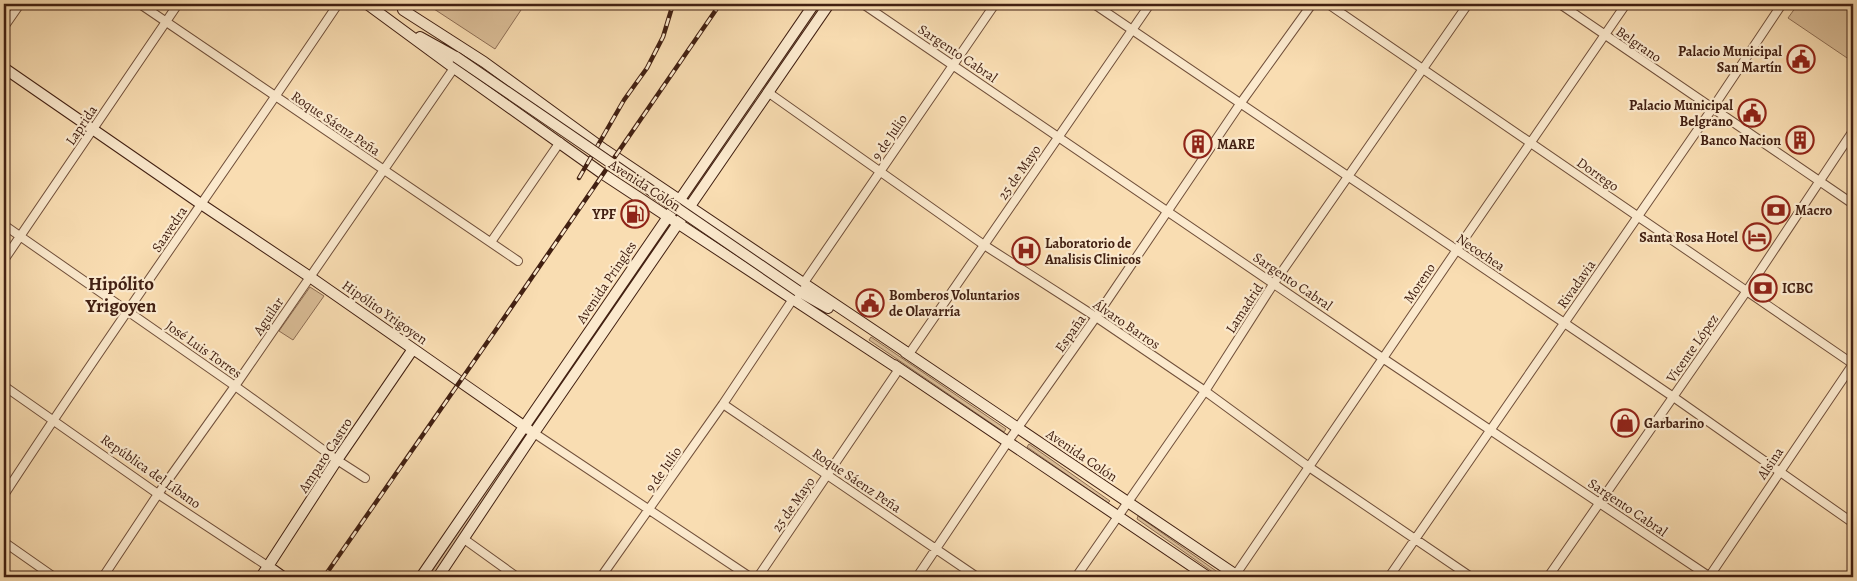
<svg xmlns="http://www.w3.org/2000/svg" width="1857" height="581" viewBox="0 0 1857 581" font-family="Alegreya,serif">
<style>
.green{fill:#dabd97;stroke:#8e6e54}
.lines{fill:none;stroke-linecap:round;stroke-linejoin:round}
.street-casing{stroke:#704f3a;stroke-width:10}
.secondary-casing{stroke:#422012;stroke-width:12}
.street{stroke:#fbe9cd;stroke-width:8}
.secondary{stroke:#fbe9cd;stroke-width:10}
.rail-casing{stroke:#422012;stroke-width:4.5}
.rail{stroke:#fbe9cd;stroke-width:2.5;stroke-dasharray:8;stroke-linecap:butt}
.secondary-bridge-casing{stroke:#422012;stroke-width:12;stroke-linecap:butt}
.secondary-bridge{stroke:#fbe9cd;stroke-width:10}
.labels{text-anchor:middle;stroke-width:4.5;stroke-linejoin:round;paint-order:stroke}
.street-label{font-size:14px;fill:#422012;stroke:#fbe9cd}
.poi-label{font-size:14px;font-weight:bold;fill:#422012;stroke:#fbe9cd;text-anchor:start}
.district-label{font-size:19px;font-weight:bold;fill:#422012;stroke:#fbe9cd}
</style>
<rect width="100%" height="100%" fill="#f9ddb2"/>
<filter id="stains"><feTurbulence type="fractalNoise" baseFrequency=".004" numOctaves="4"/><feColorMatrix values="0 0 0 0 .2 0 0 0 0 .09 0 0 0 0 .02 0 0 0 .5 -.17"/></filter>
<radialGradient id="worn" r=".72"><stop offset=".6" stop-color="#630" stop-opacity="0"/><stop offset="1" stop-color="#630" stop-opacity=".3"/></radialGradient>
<path class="green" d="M437,4H525L495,49L434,9Z
M1798,4H1853V62L1788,18Z
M801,32L804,34L769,85L766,83Z
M754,101L757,102L696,190L693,188Z
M663,229L666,231L535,427L532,425Z
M310,287L324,296L293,340L279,331Z
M871,337L1006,429L1004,432L869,340Z
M521,438L524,440L432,577H428Z
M1029,444L1110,501L1108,503L1027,447Z
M1138,516L1219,573L1217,575L1137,519Z"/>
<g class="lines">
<g class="street-casing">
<path id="street" d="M140,4L518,261
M863,4L1384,359L1710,577
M1094,4L1672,396L1853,523
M1328,4L1853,364
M1560,4L1853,204
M4,27L20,4
M769,93L984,245L1096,317L1205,391L1309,467L1471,577
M4,225L235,386L337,460L365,478
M491,242L560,142
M4,260L178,4
M803,284L995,4
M909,354L1150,4
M4,386L158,494L269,567
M723,404L977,577
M534,433L750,577
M4,495C112,329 228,168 338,4
M464,539L517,577
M4,542L54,577
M103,577L158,494L235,386L454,68
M601,577L723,404L793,299
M758,577L899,369
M917,577L1007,443L1096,317L1240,104L1312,4
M1076,577L1205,391L1274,283L1468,4
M1234,577L1456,251L1626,4
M1389,577L1712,109L1782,4
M1548,577L1746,292L1853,131
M1709,577L1853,364"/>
</g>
<g class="secondary-casing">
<path id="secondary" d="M367,4L454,68L603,174L899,369
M403,10L484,62L605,150L909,354
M420,37L456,57
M4,68L201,204L310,277L528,429
M798,291L828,308
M905,352L1239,577
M894,365L1208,577
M269,567L283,577
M261,577L337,460L413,349
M421,577L814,4
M438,577L534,433L829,4"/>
</g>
<use href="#street" class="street"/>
<use href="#secondary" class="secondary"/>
<g class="rail-casing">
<path id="rail" d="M579,178L624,100L647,68L663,37L673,4
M324,577C457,387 589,195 720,4"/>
</g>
<use href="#rail" class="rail"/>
<g class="secondary-bridge-casing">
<path id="secondary-bridge" d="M456,57L798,291"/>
</g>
<use href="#secondary-bridge" class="secondary-bridge"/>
</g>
<defs>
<g id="civic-ring" transform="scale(1.4375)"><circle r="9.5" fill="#fbe9cd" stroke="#8f2418" stroke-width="1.5"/><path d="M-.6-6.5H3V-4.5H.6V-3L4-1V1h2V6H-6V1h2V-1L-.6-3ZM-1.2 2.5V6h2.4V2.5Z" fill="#8f2418"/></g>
<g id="building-ring" transform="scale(1.4375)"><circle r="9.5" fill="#fbe9cd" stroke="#8f2418" stroke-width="1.5"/><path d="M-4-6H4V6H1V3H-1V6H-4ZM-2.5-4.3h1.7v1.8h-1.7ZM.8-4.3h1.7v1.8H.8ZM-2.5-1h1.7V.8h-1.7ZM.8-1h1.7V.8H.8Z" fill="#8f2418"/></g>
<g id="bank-ring" transform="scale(1.4375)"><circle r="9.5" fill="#fbe9cd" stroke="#8f2418" stroke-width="1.5"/><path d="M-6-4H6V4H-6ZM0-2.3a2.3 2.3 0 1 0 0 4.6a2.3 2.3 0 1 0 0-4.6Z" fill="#8f2418"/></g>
<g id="fuel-ring" transform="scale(1.4375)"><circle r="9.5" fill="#fbe9cd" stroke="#8f2418" stroke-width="1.5"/><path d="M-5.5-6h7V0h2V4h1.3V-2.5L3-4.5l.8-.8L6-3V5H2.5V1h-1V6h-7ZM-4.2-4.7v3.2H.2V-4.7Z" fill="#8f2418"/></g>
<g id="hotel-ring" transform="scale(1.4375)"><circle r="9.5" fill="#fbe9cd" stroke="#8f2418" stroke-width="1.5"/><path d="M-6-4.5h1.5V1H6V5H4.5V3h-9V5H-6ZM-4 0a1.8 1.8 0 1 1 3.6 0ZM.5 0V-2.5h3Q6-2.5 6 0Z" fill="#8f2418"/></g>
<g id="hospital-ring" transform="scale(1.4375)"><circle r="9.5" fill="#fbe9cd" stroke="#8f2418" stroke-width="1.5"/><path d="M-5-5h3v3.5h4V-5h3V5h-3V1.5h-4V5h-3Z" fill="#8f2418"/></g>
<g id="shop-ring" transform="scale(1.4375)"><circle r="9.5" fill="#fbe9cd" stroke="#8f2418" stroke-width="1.5"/><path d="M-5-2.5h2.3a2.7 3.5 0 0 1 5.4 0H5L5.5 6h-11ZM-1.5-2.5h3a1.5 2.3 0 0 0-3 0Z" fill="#8f2418"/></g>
</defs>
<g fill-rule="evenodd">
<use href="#civic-ring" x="1801" y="59"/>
<use href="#civic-ring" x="1752" y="113"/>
<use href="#building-ring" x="1800" y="140"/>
<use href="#building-ring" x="1198" y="144"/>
<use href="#bank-ring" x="1776" y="210"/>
<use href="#fuel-ring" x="635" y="214"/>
<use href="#hotel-ring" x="1757" y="237"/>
<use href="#hospital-ring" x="1026" y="251"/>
<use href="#bank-ring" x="1763" y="288"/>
<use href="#civic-ring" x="870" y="303"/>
<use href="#shop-ring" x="1625" y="423"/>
</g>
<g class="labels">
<g class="street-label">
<text transform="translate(1639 44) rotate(35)" y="5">Belgrano</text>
<text transform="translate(958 53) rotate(34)" y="5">Sargento Cabral</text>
<text transform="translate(336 123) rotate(34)" y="5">Roque Sáenz Peña</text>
<text transform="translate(81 125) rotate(-56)" y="5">Laprida</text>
<text transform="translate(889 137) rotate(-56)" y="5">9 de Julio</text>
<text transform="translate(1019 172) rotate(-55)" y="5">25 de Mayo</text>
<text transform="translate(1598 174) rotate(35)" y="5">Dorrego</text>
<text transform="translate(645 185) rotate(33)" y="5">Avenida Colón</text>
<text transform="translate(169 229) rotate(-56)" y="5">Saavedra</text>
<text transform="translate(1481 252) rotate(34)" y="5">Necochea</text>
<text transform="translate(1293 281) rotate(34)" y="5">Sargento Cabral</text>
<text transform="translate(606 282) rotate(-56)" y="5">Avenida Pringles</text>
<text transform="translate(1419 283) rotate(-56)" y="5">Moreno</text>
<text transform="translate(1576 284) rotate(-55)" y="5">Rivadavia</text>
<text transform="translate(1244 308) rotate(-57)" y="5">Lamadrid</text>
<text transform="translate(385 312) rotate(35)" y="5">Hipólito Yrigoyen</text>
<text transform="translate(268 316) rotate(-56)" y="5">Aguilar</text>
<text transform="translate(1127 324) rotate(34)" y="5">Álvaro Barros</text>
<text transform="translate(1070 333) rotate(-55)" y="5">España</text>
<text transform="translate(1692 348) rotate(-55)" y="5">Vicente López</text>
<text transform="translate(204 349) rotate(35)" y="5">José Luis Torres</text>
<text transform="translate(325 455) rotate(-57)" y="5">Amparo Castro</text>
<text transform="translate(1082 455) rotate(34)" y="5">Avenida Colón</text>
<text transform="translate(1770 463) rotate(-56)" y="5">Alsina</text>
<text transform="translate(663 469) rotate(-55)" y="5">9 de Julio</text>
<text transform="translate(151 471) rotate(35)" y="5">República del Líbano</text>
<text transform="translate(857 480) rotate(34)" y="5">Roque Sáenz Peña</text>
<text transform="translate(793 504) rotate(-55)" y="5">25 de Mayo</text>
<text transform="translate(1628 507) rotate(34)" y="5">Sargento Cabral</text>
</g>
<g class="poi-label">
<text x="1782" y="56" text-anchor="end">Palacio Municipal<tspan x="1782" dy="16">San Martín</tspan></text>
<text x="1733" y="110" text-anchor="end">Palacio Municipal<tspan x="1733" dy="16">Belgrano</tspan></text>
<text x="1781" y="145" text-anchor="end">Banco Nacion</text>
<text x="1217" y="149">MARE</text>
<text x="1795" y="215">Macro</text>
<text x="616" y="219" text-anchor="end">YPF</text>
<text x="1738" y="242" text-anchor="end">Santa Rosa Hotel</text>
<text x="1045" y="248">Laboratorio de<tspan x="1045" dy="16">Analisis Clinicos</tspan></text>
<text x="1782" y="293">ICBC</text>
<text x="889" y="300">Bomberos Voluntarios<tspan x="889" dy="16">de Olavarría</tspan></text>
<text x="1644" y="428">Garbarino</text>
</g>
<g class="district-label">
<text x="121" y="290">Hipólito<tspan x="121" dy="22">Yrigoyen</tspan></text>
</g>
</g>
<rect width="1857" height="581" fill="none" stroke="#f9ddb2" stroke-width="20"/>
<rect x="5" y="5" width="1847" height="571" fill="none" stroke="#422012" stroke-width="2.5"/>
<rect x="10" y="10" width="1837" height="561" fill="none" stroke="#422012"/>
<rect width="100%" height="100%" filter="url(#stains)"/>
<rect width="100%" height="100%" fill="url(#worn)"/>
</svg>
